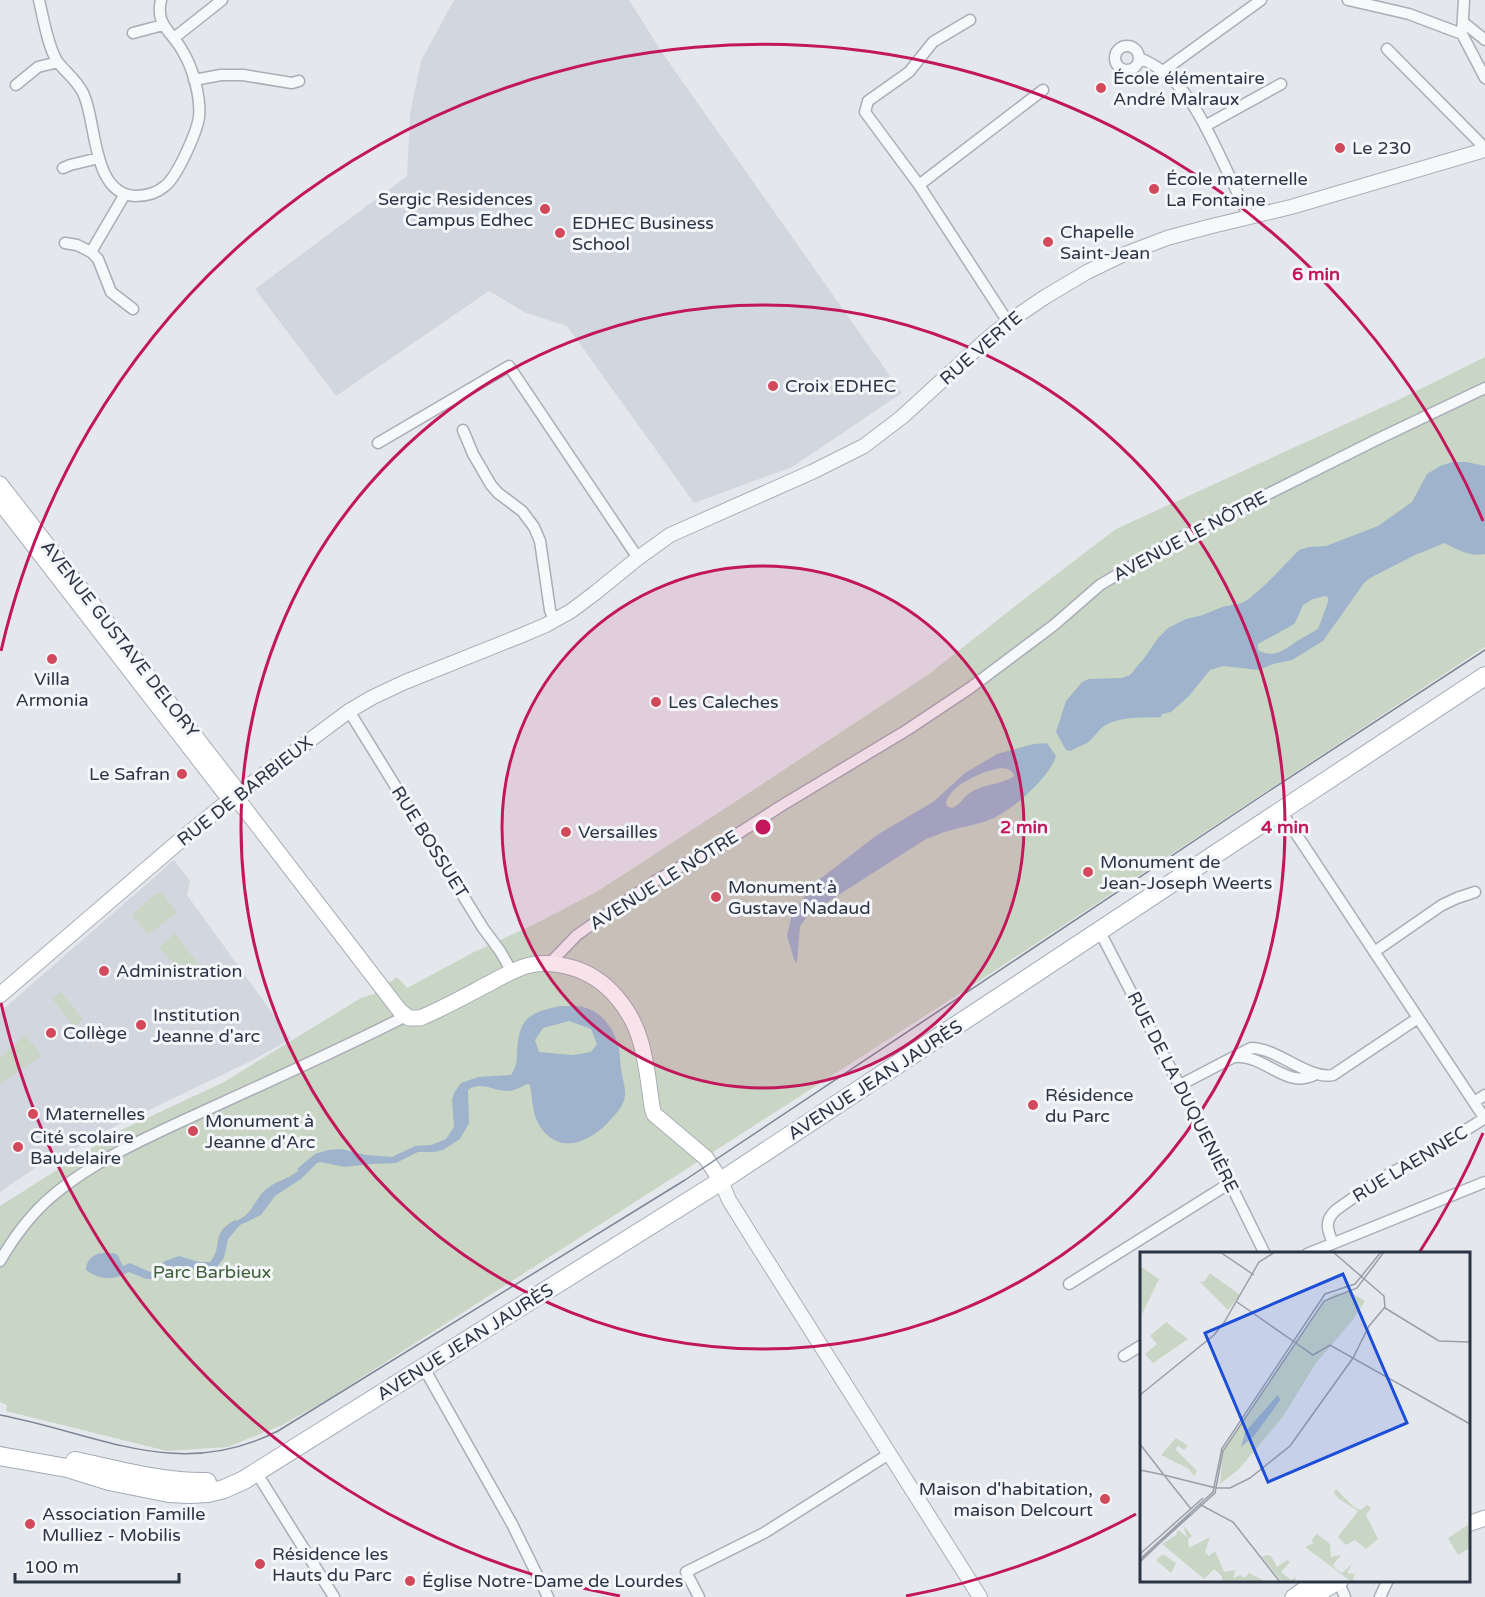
<svg xmlns="http://www.w3.org/2000/svg" width="1485" height="1597" viewBox="0 0 1485 1597" font-family="'Varela Round',sans-serif">
<style>
.built{fill:#d2d6de}
.green{fill:#c9d6c5}
.water{fill:#9fb4cc;fill-rule:evenodd}
.lines{fill:none;stroke-linecap:round;stroke-linejoin:round}
.minor-casing{stroke:#a9aeb7;stroke-width:13}
.tertiary-casing{stroke:#a9aeb7;stroke-width:16}
.secondary-casing{stroke:#a9aeb7;stroke-width:17}
.primary-casing{stroke:#a3abb8;stroke-width:20}
.minor{stroke:#f7f8fa;stroke-width:10}
.tertiary{stroke:#f7f8fa;stroke-width:14}
.secondary{stroke:#fff;stroke-width:15}
.primary{stroke:#fff;stroke-width:18}
.tram{stroke:#7d8696;stroke-width:1.5}
.ring{fill:none;stroke:#c2185b;stroke-width:3}
.poi-dot{fill:#d1495b;stroke:#f4f6f9;stroke-width:2}
.labels{text-anchor:middle;stroke-width:6;stroke-linejoin:round;paint-order:stroke}
.poi-label{font-size:18px;fill:#2b3445;stroke:#f4f6f9;text-anchor:start}
.street-label{font-size:18px;fill:#2b3445;stroke:#f4f6f9}
.park-label{font-size:18px;fill:#3f6138;stroke:#f4f6f9}
.inset-road{fill:none;stroke:#9a9fa9;stroke-width:1.5}
.view{fill:#1d4ed8;fill-opacity:0.15;stroke:#1d4ed8;stroke-width:3}
.inset-edge{fill:none;stroke:#2b3445;stroke-width:3}
.centre{fill:#c2185b;stroke:#f4f6f9;stroke-width:3}
.ring-label{font-size:18px;text-anchor:middle;font-weight:bold;fill:#c2185b;stroke:#f4f6f9;stroke-width:6;stroke-linejoin:round;paint-order:stroke}
</style>
<rect width="100%" height="100%" fill="#e4e7ec"/>
<path class="built" d="M454,0H629L661,51L902,393L792,467L694,503L567,326L526,313L489,291L336,396L255,289L407,176L410,114L421,61Z
M174,860L190,881L187,895L291,1039L251,1061L99,1134L49,1166L45,1161L0,1192V1012Z"/>
<path class="green" d="M1485,357V647L970,987L328,1399L282,1425L228,1447L167,1451L6,1411L7,1405L0,1402V1206L117,1132L224,1082L361,998L374,994L397,977L407,988L472,953L535,924L598,891L758,787L929,674L1032,593L1116,529L1396,401Z
M156,893L163,894L177,913L148,935L132,915Z
M175,933L201,968L186,978L159,947Z
M60,992L83,1019L74,1028L52,998Z
M25,1035L42,1056L0,1084V1057Z"/>
<path class="water" d="M1452,462H1467L1485,466V554C1471,557 1457,550 1445,543L1415,555L1370,578L1364,583L1323,641L1292,660L1273,664L1259,670L1223,666L1210,670L1188,697L1171,712L1162,714L1161,717C1143,718 1120,716 1104,726C1098,730 1094,738 1087,743C1082,746 1076,747 1071,751L1066,750L1056,732L1066,701L1082,682L1089,679L1122,678L1130,675L1145,657L1158,638L1168,628L1186,619L1203,615L1222,607L1242,603L1250,598L1267,583L1299,550L1309,547L1326,546L1378,526L1412,502L1427,474L1440,466ZM1326,596L1328,598V602L1318,629C1311,633 1304,637 1297,641C1285,650 1272,659 1258,650V644L1289,627L1295,623L1303,605L1313,599Z
M1047,743L1056,756C1050,777 1010,813 989,820C976,825 961,827 948,831C940,833 933,837 926,839L809,914L800,926L797,963L794,959L787,936L791,918L811,886L877,835L933,802L965,773L997,754L1033,744ZM1001,768L1008,769L1014,774L1013,777C1000,785 983,784 971,792C963,797 960,806 951,808L947,806L946,802C952,784 983,771 1001,768Z
M560,1006C567,1006 576,1005 583,1007C600,1011 611,1025 617,1041C620,1049 620,1060 621,1068C622,1077 626,1088 625,1096C624,1105 617,1113 611,1119C595,1138 566,1155 545,1133C532,1119 533,1102 530,1085L528,1084C522,1086 516,1090 510,1091C493,1092 482,1080 468,1090L469,1123L460,1139L443,1150L434,1152H418L396,1163L371,1164L345,1167L320,1162L317,1163L301,1179L275,1196L261,1215L240,1225L228,1239L224,1258L216,1268L202,1271L178,1266L173,1267L162,1277L152,1279H146L129,1272C114,1280 101,1281 86,1270C87,1253 103,1251 117,1254L123,1266L130,1263L150,1272L165,1261L179,1256L199,1262H210C224,1246 209,1234 235,1220L236,1221C251,1215 253,1204 262,1193C273,1181 288,1180 299,1170L297,1169L315,1154L328,1150L342,1149L366,1155L392,1157L415,1146L431,1145L446,1139L454,1127L452,1100L454,1093L461,1083L478,1077L511,1075C516,1068 517,1061 517,1052C519,1018 528,1013 560,1006ZM569,1021L591,1029L597,1044L591,1052L573,1055L539,1052L535,1040L543,1028Z"/>
<g class="lines">
<g class="minor-casing">
<path id="minor" d="M39,0C43,17 48,47 57,61C65,72 77,80 83,93C97,120 91,194 135,196C146,196 157,193 165,186C177,177 197,132 199,117C201,98 193,68 183,52C172,31 155,26 161,0
M1348,0L1409,14L1462,34
M1464,0L1462,34L1485,78
M970,20L933,42L909,72L868,101L865,112L919,185L1008,322
M1463,22L1485,40
M133,33L163,25
M174,38L222,0
M1115 58a12 12 0 1 1 24 0a12 12 0 1 1-24 0Z
M1387,49L1485,148
M1139,58C1181,74 1201,116 1219,154C1229,175 1239,196 1249,217
M1163,71L1261,0
M194,80L221,75H243L292,83L299,81
M16,85L38,67L58,62
M1205,126L1281,84
M63,168L70,165L99,158
M919,185L1043,90
M125,194L91,252L98,259L111,292L133,309
M65,243L77,245L91,252
M463,430L473,454L491,485L498,493L522,511L534,527L540,541L550,610L554,620
M378,443L509,366L638,558
M349,711L483,928L500,951L512,972
M1281,811L1485,1119
M1100,932L1230,1183L1265,1254
M1374,952L1442,905L1457,898L1475,892
M550,963L577,935L655,881L725,842L781,806L907,730L970,688L1054,625L1100,585L1172,542L1378,439L1485,388
M1235,1057C1265,1054 1287,1091 1316,1074
M1180,1085L1251,1048C1278,1048 1308,1080 1333,1075L1418,1018
M1474,1102L1485,1095
M1333,1243C1327,1229 1324,1221 1336,1210L1378,1180L1427,1154L1485,1118
M1307,1254L1485,1182
M0,1261C14,1237 30,1215 51,1197C96,1158 161,1131 215,1106C279,1077 343,1048 406,1016
M1069,1284L1230,1183
M1124,1356L1142,1345
M424,1368L512,1524L548,1597
M256,1472L334,1597
M1338,1580L1345,1597
M699,1597L686,1572L764,1533L889,1454
M1380,1597L1388,1580"/>
</g>
<g class="tertiary-casing">
<path id="tertiary" d="M235,796L349,711L373,697L405,682L520,636L546,625L571,611L595,593L638,558L670,535L812,472L864,446L902,417L985,341L1008,322L1045,297L1087,272L1120,256L1167,238L1208,227L1291,207L1485,150
M721,1181L729,1200L759,1248L980,1597"/>
</g>
<g class="secondary-casing">
<path id="secondary" d="M0,484L222,771L233,785L235,796L400,1011L409,1018H420C444,1008 467,995 490,983C501,977 512,971 523,967C540,961 556,963 573,968C607,978 632,1010 641,1043C647,1064 649,1086 652,1107L654,1114L706,1158L721,1181
M0,502L224,792L235,796
M0,995L183,838L235,796
M1468,1524L1485,1518
M1293,1597L1317,1580
M1314,1597L1341,1580"/>
</g>
<g class="primary-casing">
<path id="primary" d="M0,1456L67,1468L109,1481L169,1493L190,1494L208,1493L224,1489L244,1480L721,1181L1485,676
M75,1461C118,1470 162,1483 207,1482"/>
</g>
<use href="#minor" class="minor"/>
<use href="#tertiary" class="tertiary"/>
<use href="#secondary" class="secondary"/>
<use href="#primary" class="primary"/>
<path class="tram" d="M0,1415C100,1434 178,1482 278,1431L685,1180L1269,791L1485,650"/>
</g>
<circle cx="763" cy="827" r="261" fill="#c2185b" fill-opacity=".12"/>
<g class="ring">
<circle cx="763" cy="827" r="261"/>
<circle cx="763" cy="827" r="522"/>
<path d="M1483 1133A782 782 0 0 1 1419 1253M1136 1514A782 782 0 0 1 906 1596M620 1596A782 782 0 0 1 1 1003M1 651A782 782 0 0 1 1483 521"/>
</g>
<g class="poi-dot">
<circle cx="1101" cy="88" r="6"/>
<circle cx="1340" cy="148" r="6"/>
<circle cx="1154" cy="189" r="6"/>
<circle cx="545" cy="209" r="6"/>
<circle cx="560" cy="233" r="6"/>
<circle cx="1048" cy="242" r="6"/>
<circle cx="773" cy="386" r="6"/>
<circle cx="52" cy="659" r="6"/>
<circle cx="656" cy="702" r="6"/>
<circle cx="182" cy="774" r="6"/>
<circle cx="566" cy="832" r="6"/>
<circle cx="1088" cy="872" r="6"/>
<circle cx="716" cy="897" r="6"/>
<circle cx="104" cy="971" r="6"/>
<circle cx="141" cy="1025" r="6"/>
<circle cx="51" cy="1033" r="6"/>
<circle cx="1033" cy="1105" r="6"/>
<circle cx="33" cy="1114" r="6"/>
<circle cx="193" cy="1131" r="6"/>
<circle cx="18" cy="1147" r="6"/>
<circle cx="1105" cy="1499" r="6"/>
<circle cx="30" cy="1524" r="6"/>
<circle cx="260" cy="1564" r="6"/>
<circle cx="410" cy="1581" r="6"/>
</g>
<g class="labels">
<g class="poi-label">
<text x="1113" y="84">École élémentaire<tspan x="1113" dy="21">André Malraux</tspan></text>
<text x="1352" y="154">Le 230</text>
<text x="1166" y="185">École maternelle<tspan x="1166" dy="21">La Fontaine</tspan></text>
<text x="533" y="205" text-anchor="end">Sergic Residences<tspan x="533" dy="21">Campus Edhec</tspan></text>
<text x="572" y="229">EDHEC Business<tspan x="572" dy="21">School</tspan></text>
<text x="1060" y="238">Chapelle<tspan x="1060" dy="21">Saint-Jean</tspan></text>
<text x="785" y="392">Croix EDHEC</text>
<text x="52" y="685" text-anchor="middle">Villa<tspan x="52" dy="21">Armonia</tspan></text>
<text x="668" y="708">Les Caleches</text>
<text x="170" y="780" text-anchor="end">Le Safran</text>
<text x="578" y="838">Versailles</text>
<text x="1100" y="868">Monument de<tspan x="1100" dy="21">Jean-Joseph Weerts</tspan></text>
<text x="728" y="893">Monument à<tspan x="728" dy="21">Gustave Nadaud</tspan></text>
<text x="116" y="977">Administration</text>
<text x="153" y="1021">Institution<tspan x="153" dy="21">Jeanne d'arc</tspan></text>
<text x="63" y="1039">Collège</text>
<text x="1045" y="1101">Résidence<tspan x="1045" dy="21">du Parc</tspan></text>
<text x="45" y="1120">Maternelles</text>
<text x="205" y="1127">Monument à<tspan x="205" dy="21">Jeanne d'Arc</tspan></text>
<text x="30" y="1143">Cité scolaire<tspan x="30" dy="21">Baudelaire</tspan></text>
<text x="1093" y="1495" text-anchor="end">Maison d'habitation,<tspan x="1093" dy="21">maison Delcourt</tspan></text>
<text x="42" y="1520">Association Famille<tspan x="42" dy="21">Mulliez - Mobilis</tspan></text>
<text x="272" y="1560">Résidence les<tspan x="272" dy="21">Hauts du Parc</tspan></text>
<text x="422" y="1587">Église Notre-Dame de Lourdes</text>
</g>
<g class="street-label">
<text transform="translate(981 348) rotate(-41)" y="6">RUE VERTE</text>
<text transform="translate(1190 536) rotate(-28)" y="6">AVENUE LE NÔTRE</text>
<text transform="translate(120 639) rotate(52)" y="6">AVENUE GUSTAVE DELORY</text>
<text transform="translate(245 791) rotate(-38)" y="6">RUE DE BARBIEUX</text>
<text transform="translate(430 842) rotate(58)" y="6">RUE BOSSUET</text>
<text transform="translate(664 880) rotate(-32)" y="6">AVENUE LE NÔTRE</text>
<text transform="translate(875 1080) rotate(-33)" y="6">AVENUE JEAN JAURÈS</text>
<text transform="translate(1183 1092) rotate(63)" y="6">RUE DE LA DUQUENIÈRE</text>
<text transform="translate(1410 1164) rotate(-31)" y="6">RUE LAENNEC</text>
<text transform="translate(465 1342) rotate(-32)" y="6">AVENUE JEAN JAURÈS</text>
</g>
<g class="park-label">
<text x="212" y="1278">Parc Barbieux</text>
</g>
</g>
<g transform="translate(1140 1252)">
<rect width="330" height="330" fill="#e4e7ec"/>
<path d="M0,14L19,27L0,66ZM70,21L100,43L88,58L59,29L64,30ZM210,40L225,49L211,70L176,111L142,166L99,217L80,232L83,198L137,117L184,49L194,42ZM26,70L48,87L13,111L5,102L17,92L10,84ZM36,186L48,194L44,198L38,194L35,197L57,219L54,224L49,217L21,203ZM196,237L214,255L221,258L227,253L231,256L226,263L238,287L226,297L215,288L206,293L198,285L218,259L199,247L194,241ZM43,273L52,284L48,287L49,296L70,285L65,300L69,304L75,299L84,320L96,318L93,326L100,323L105,326L109,321L126,330H82V324L74,317L64,327L22,292L36,283L38,278L47,285ZM328,273L330,296L318,303L308,286ZM177,282L190,292L191,305L201,303L193,313L196,317L202,321L212,312L207,321L215,322L212,330L165,295L174,291L171,289ZM23,302L36,311L31,321L16,308ZM126,303L131,304L137,315L147,308L150,310L141,320L151,328L156,325L155,330H142L122,305Z" fill="#c9d6c5"/>
<path d="M138,143L140,148L133,158L114,184L101,195L105,180Z" fill="#9fb4cc"/>
<path class="inset-road" d="M80,0L114,23M193,0L244,44L245,56M97,50L153,89M245,56L299,89L330,90M85,69L119,10L135,0M153,89L173,103L190,93L330,172M213,106L229,74L245,55M0,143L74,83L86,68M0,192L24,223L76,236M81,198L185,42L215,32L241,0M0,218L24,223L51,257M76,236H90L110,226L150,194L213,106M59,252L93,270L140,330M0,302L63,246M0,307L73,240L82,196M0,309L75,241L83,199L184,49L217,36L244,0M0,310L50,262"/>
<path class="view" d="M203,22L267,171L128,230L65,81Z"/>
<rect width="330" height="330" class="inset-edge"/>
</g>
<circle cx="763" cy="827" r="9" class="centre"/>
<g class="ring-label">
<text x="1316" y="280">6 min</text>
<text x="1024" y="833">2 min</text>
<text x="1285" y="833">4 min</text>
</g>
<path d="M15 1573v9h164v-9" fill="none" stroke="#2b3445" stroke-width="3"/>
<text x="24" y="1573" font-size="18" fill="#2b3445" stroke="#f4f6f9" stroke-width="4.5" paint-order="stroke">100 m</text>
</svg>
